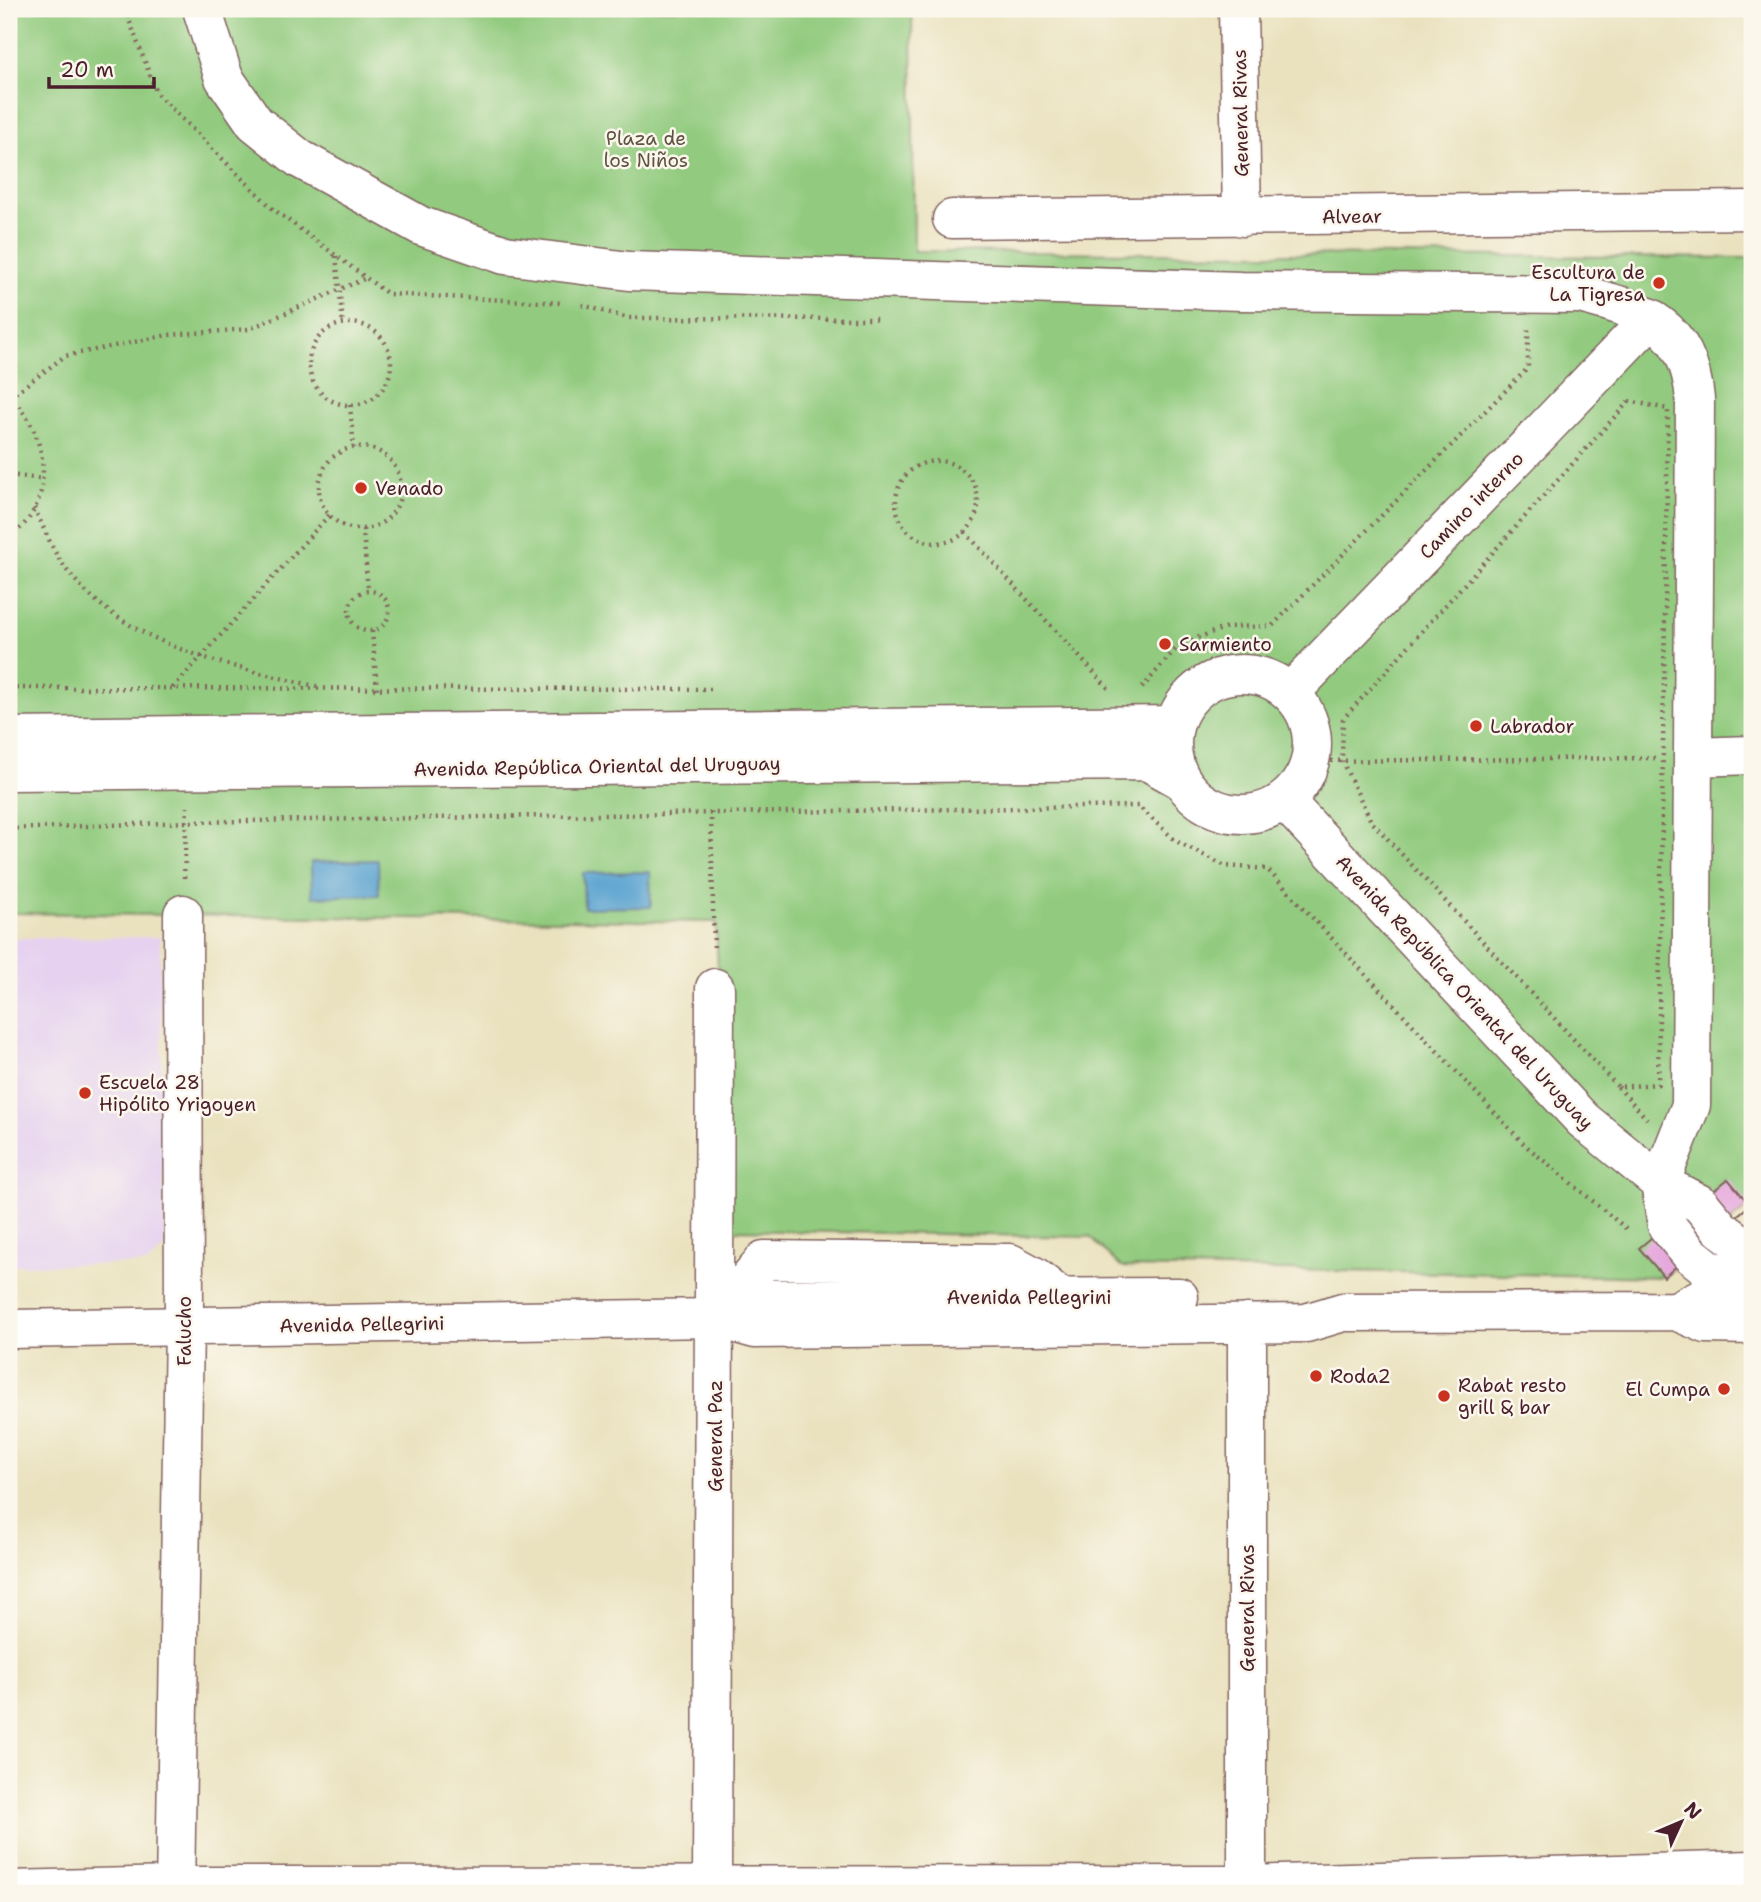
<svg xmlns="http://www.w3.org/2000/svg" width="1761" height="1902" viewBox="0 0 1761 1902" font-family="'Shantell Sans',sans-serif">
<style>
.built{fill:#e6d2f0}
.green{fill:#92cb7f;stroke:#6e7555;stroke-width:2}
.water{fill:#58a2d0;stroke:#51607e;stroke-width:2}
.building{fill:#e6a8dd}
.lines{fill:none;stroke-linecap:round;stroke-linejoin:round}
.minor-casing{stroke:#82635f;stroke-width:41}
.major-casing{stroke:#82635f;stroke-width:41}
.path{stroke:#82635f;stroke-width:4.5;stroke-dasharray:2 5;stroke-linecap:butt}
.minor{stroke:#fff;stroke-width:38}
.major{stroke:#fff;stroke-width:38}
.poi-dot{fill:#c8321e;stroke:#fbf7ec;stroke-width:2.5}
.labels{text-anchor:middle;stroke-width:5;stroke-linejoin:round;paint-order:stroke}
.street-label{font-size:19px;fill:#4a1f2b;stroke:#fbf7ec}
.park-label{font-size:19px;fill:#605344;stroke:#fbf7ec}
.poi-label{font-size:19px;fill:#4a1f2b;stroke:#fbf7ec;text-anchor:start}
</style>
<rect width="100%" height="100%" fill="#fbf7ec"/>
<filter id="ink" filterUnits="userSpaceOnUse"><feTurbulence type="fractalNoise" baseFrequency=".0143" numOctaves="2"/><feDisplacementMap in="SourceGraphic" scale="14" xChannelSelector="R" yChannelSelector="G"/><feConvolveMatrix kernelMatrix="1 2 1 2 8 2 1 2 1" color-interpolation-filters="sRGB"/></filter>
<filter id="wash" filterUnits="userSpaceOnUse"><feTurbulence type="fractalNoise" baseFrequency=".00686" numOctaves="4" result="noise"/><feDisplacementMap in="SourceGraphic" scale="28" xChannelSelector="R" yChannelSelector="G"/><feGaussianBlur stdDeviation="1.57" result="paint"/><feColorMatrix in="noise" values="0 0 0 0 0 0 0 0 0 0 0 0 0 0 0 0 0 1.4 0 .05"/><feComposite in="paint" operator="in"/></filter>
<g filter="url(#wash)">
<rect width="100%" height="100%" fill="#eae2bf"/>
<path class="built" d="M160,937L165,1248L147,1264L9,1265V938Z"/>
<path class="green" d="M9,9H912L914,251L1749,258L1750,1205L1664,1277L1121,1267L1090,1237L728,1230L716,922L9,913Z"/>
<path class="water" d="M378,860L379,895L312,897L311,862Z
M650,872L651,907L584,908L583,873Z"/>
<g id="blocks">
<path class="building" d="M1728,1179L1750,1205L1728,1223L1706,1197Z
M1662,1229L1686,1258L1664,1277L1639,1248Z"/>
</g>
</g>
<g filter="url(#ink)">
<use href="#blocks" fill-opacity="0" stroke="#82635f" stroke-width="2"/>
<g class="lines">
<g class="minor-casing">
<path id="minor" d="M202,9L224,78L255,123L300,159L421,226L505,255L629,271L1241,291L1580,294C1644,311 1688,323 1695,399L1691,1105L1660,1183L1667,1226L1691,1255L1710,1270L1752,1281
M1238,9L1242,217
M952,219L1752,210
M1172 744a70 70 0 1 1 140 0a70 70 0 1 1-140 0Z
M1290,693L1651,318
M9,737L1174,725
M1694,757L1752,755
M9,771L1147,761L1181,780
M1284,800L1583,1120L1660,1183L1700,1204L1721,1229L1752,1252
M716,1318L764,1260L1010,1263L1034,1276L1060,1297
M712,1885L715,988
M9,1890L175,1886L1247,1885V1893
M175,1893L184,1326L183,914"/>
</g>
<g class="major-casing">
<path id="major" d="M1676,1311L1705,1296H1752
M716,1318L758,1299L1179,1297
M1247,1323V1885L1752,1870
M9,1329L716,1318L755,1329L1306,1323L1343,1312L1676,1311L1706,1324L1752,1325"/>
</g>
<path class="path" d="M125,9L157,94L273,209L388,294L563,303
M336,256L343,324
M582,305L628,318L879,319
M309 364a41 41 0 1 1 82 0a41 41 0 1 1-82 0Z
M9,396C48,431 60,504 9,537
M10,397L65,356L168,335L249,329L366,278
M1629,401L1668,409L1658,1084L1618,1087L1371,821L1342,761L1343,719Z
M350,405L354,448
M319 488a41 41 0 1 1 82 0a41 41 0 1 1-82 0Z
M896 502a41 41 0 1 1 82 0a41 41 0 1 1-82 0Z
M9,475L43,479
M34,508C45,529 54,556 70,574C129,647 232,667 320,687
M363,529L368,591
M965,532L1109,689
M349 611a20 20 0 1 1 40 0a20 20 0 1 1-40 0Z
M372,631L377,689
M9,688L715,689
M173,688L330,514
M1142,688L1180,644L1227,627L1272,626L1528,368V329
M1310,761L1656,758
M711,812L714,952
M9,829L187,822L1138,806L1176,841L1225,866L1267,869L1525,1145L1629,1231
M184,878L187,807
M1618,1087L1647,1119"/>
<use href="#minor" class="minor"/>
<use href="#major" class="major"/>
</g>
</g>
<g class="poi-dot">
<circle cx="1659" cy="283" r="7"/>
<circle cx="361" cy="488" r="7"/>
<circle cx="1165" cy="644" r="7"/>
<circle cx="1476" cy="726" r="7"/>
<circle cx="85" cy="1093" r="7"/>
<circle cx="1316" cy="1376" r="7"/>
<circle cx="1724" cy="1389" r="7"/>
<circle cx="1444" cy="1396" r="7"/>
</g>
<g class="labels">
<g class="street-label">
<text transform="translate(1240 113) rotate(-91)" y="7">General Rivas</text>
<text transform="translate(1352 216) rotate(-1)" y="7">Alvear</text>
<text transform="translate(1471 505) rotate(-46)" y="7">Camino interno</text>
<text transform="translate(597 766) rotate(-1)" y="7">Avenida República Oriental del Uruguay</text>
<text transform="translate(1465 992) rotate(47)" y="7">Avenida República Oriental del Uruguay</text>
<text x="1029" y="1304">Avenida Pellegrini</text>
<text transform="translate(362 1324) rotate(-1)" y="7">Avenida Pellegrini</text>
<text transform="translate(184 1331) rotate(-90)" y="7">Falucho</text>
<text transform="translate(715 1436) rotate(-90)" y="7">General Paz</text>
<text transform="translate(1247 1608) rotate(-90)" y="7">General Rivas</text>
</g>
<g class="park-label">
<text x="646" y="145">Plaza de<tspan x="646" dy="22">los Niños</tspan></text>
</g>
<g class="poi-label">
<text x="1645" y="279" text-anchor="end">Escultura de<tspan x="1645" dy="22">La Tigresa</tspan></text>
<text x="375" y="495">Venado</text>
<text x="1179" y="651">Sarmiento</text>
<text x="1490" y="733">Labrador</text>
<text x="99" y="1089">Escuela 28<tspan x="99" dy="22">Hipólito Yrigoyen</tspan></text>
<text x="1330" y="1383">Roda2</text>
<text x="1458" y="1392">Rabat resto<tspan x="1458" dy="22">grill &amp; bar</tspan></text>
<text x="1710" y="1396" text-anchor="end">El Cumpa</text>
</g>
</g>
<rect width="1761" height="1902" fill="none" stroke="#fbf7ec" stroke-width="35"/>
<g transform="translate(1681 1822) rotate(46)" stroke="#fbf7ec" stroke-width="5" paint-order="stroke">
<path d="M0-5L12 26L0 18L-12 26Z" fill="#4a1f2b"/>
<text y="-10" font-size="19" font-weight="bold" text-anchor="middle" fill="#4a1f2b">N</text>
</g>
<path d="M49 77v10h105v-10" fill="none" stroke="#4a1f2b" stroke-width="3.5"/>
<text x="60" y="77" font-size="21" fill="#4a1f2b" stroke="#fbf7ec" stroke-width="5" paint-order="stroke">20 m</text>
</svg>
